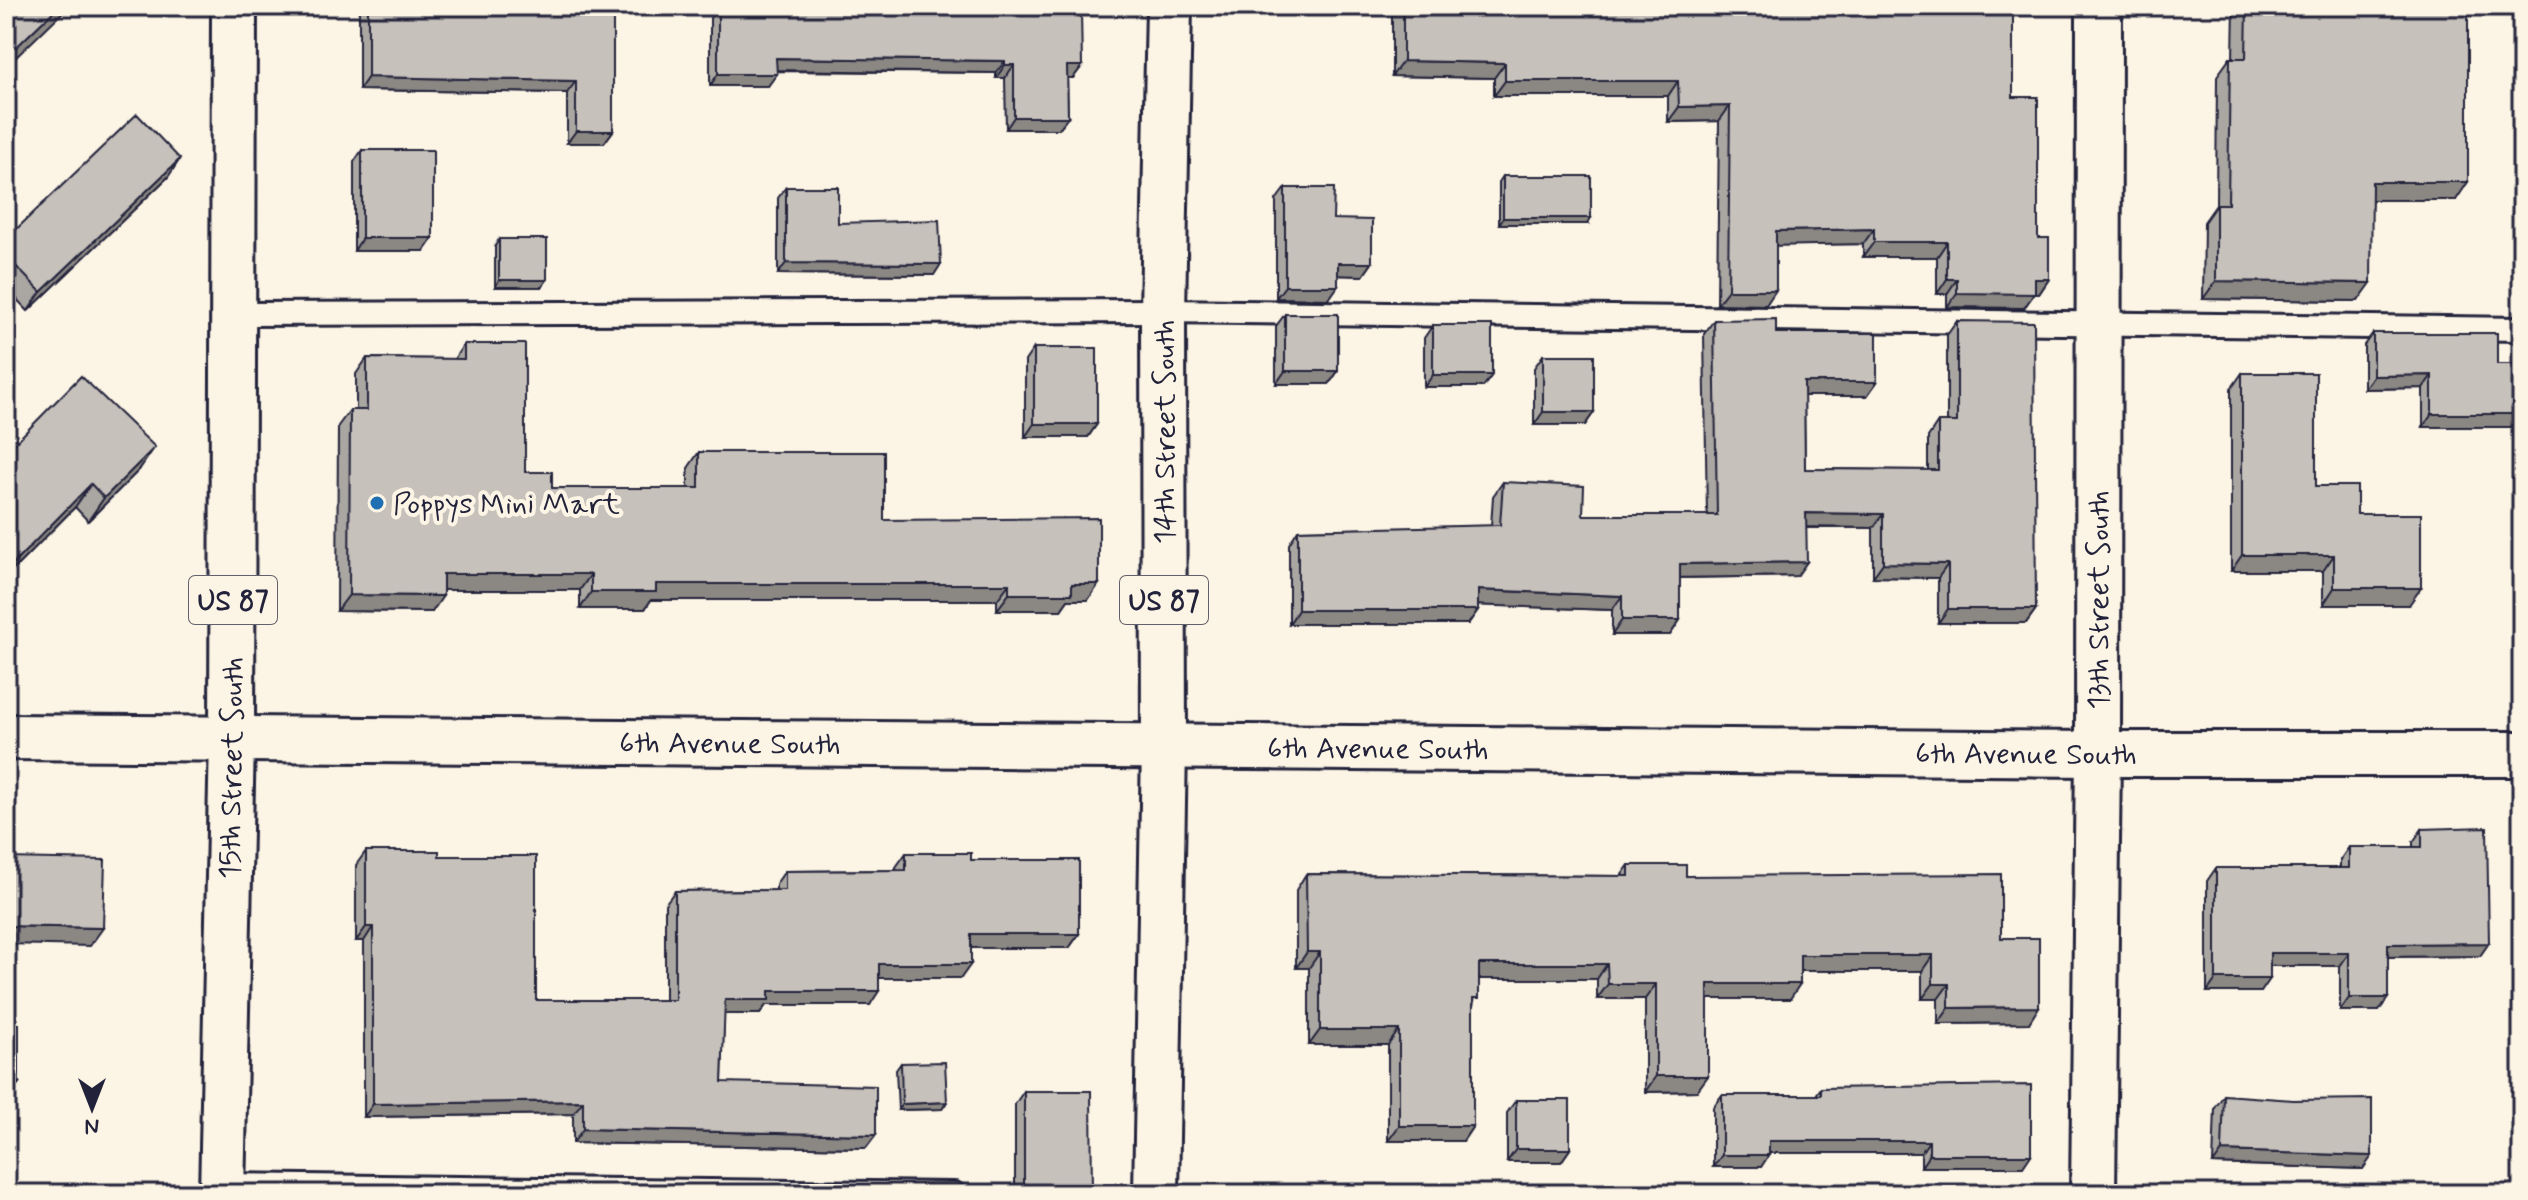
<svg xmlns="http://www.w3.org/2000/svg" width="2528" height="1200" viewBox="0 0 2528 1200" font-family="Mynerve,sans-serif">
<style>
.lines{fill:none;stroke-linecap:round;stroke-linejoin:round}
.lane-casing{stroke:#22223b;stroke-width:28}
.street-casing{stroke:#22223b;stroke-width:50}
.secondary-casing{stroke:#22223b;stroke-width:50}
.primary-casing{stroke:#22223b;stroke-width:50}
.lane{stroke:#fcf5e5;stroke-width:22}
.street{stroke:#fcf5e5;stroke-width:44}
.secondary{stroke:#fcf5e5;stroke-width:44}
.primary{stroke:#fcf5e5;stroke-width:44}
.wall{fill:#aaa6a1;stroke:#22223b;stroke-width:2}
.shaded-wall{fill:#8b8783;stroke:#22223b;stroke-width:2}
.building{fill:#c6c1bb;stroke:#22223b;stroke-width:2}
.poi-dot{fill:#1f6fb2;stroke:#fcf5e5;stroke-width:3}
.labels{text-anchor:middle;stroke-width:8;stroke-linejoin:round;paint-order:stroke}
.shield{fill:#fcf5e5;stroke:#63616e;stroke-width:2}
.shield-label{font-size:28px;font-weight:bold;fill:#22223b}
.street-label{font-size:30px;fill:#22223b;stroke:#fcf5e5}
.poi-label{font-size:30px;fill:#22223b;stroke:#fcf5e5;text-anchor:start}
</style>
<rect width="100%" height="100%" fill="#fcf5e5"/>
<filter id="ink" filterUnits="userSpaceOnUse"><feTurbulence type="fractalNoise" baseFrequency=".0125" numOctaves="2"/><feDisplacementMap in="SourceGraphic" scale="16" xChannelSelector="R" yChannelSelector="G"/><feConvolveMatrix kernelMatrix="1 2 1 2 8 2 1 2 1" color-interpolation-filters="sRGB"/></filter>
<g filter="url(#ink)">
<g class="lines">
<g class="lane-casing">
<path id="lane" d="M234,314L1163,311L2522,329
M222,1185L954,1194"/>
</g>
<g class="street-casing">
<g id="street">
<path id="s1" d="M6,737L2098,754H2522"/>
</g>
</g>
<g class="secondary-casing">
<g id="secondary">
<path id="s2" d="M2093,1194L2098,754L2099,6"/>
</g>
</g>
<g class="primary-casing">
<g id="primary">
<path id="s3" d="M222,1194L232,739L234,6"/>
<path d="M1156,1194L1164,746L1163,311L1169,6"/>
</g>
</g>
<use href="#lane" class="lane"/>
<use href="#street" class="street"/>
<use href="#secondary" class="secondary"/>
<use href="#primary" class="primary"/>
</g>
<path class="wall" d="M359,6H442L538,12L613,131L604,143H567V93L359,90Z
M718,6L990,11L1082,66L1073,78H1067L1068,117L1059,129H1006L1005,78H996V73L777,71L768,86H710V18Z
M1392,6H1766V10L2013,97L2038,238L2049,279L2039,294H2034L2024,308L1947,307V294H1937V257H1863V244L1776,245L1766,305L1717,304L1719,121L1668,122V96H1494V78L1392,76Z
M2234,6H2468L2456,200H2372L2358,301L2203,299L2204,222L2216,205L2217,76L2230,58H2233Z
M362,150L424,251H354V162Z
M1503,176L1587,224H1499V182Z
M168,177L28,311L6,288V239Z
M786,187L838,223L934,275L778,274V198Z
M1285,188L1333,219L1372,263L1363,276L1338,275L1329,299L1276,298V200Z
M499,239L542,287H495V246Z
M1285,314L1338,371L1329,384H1276V326Z
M1714,320L1776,333L1877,382L1867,396H1804L1805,469L1928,470V437L1938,422H1947V335L1957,321L2036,609L2026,623H1938V578L1873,577V528H1806L1797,576L1680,578V620L1670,635H1612V610L1478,605V610L1468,624H1289V544L1298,530L1491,526L1493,496L1503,482L1583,515H1707L1704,334Z
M1433,325L1492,375L1483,387H1424V338Z
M2373,333L2497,364H2522V426L2521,427H2423V388L2364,389V345Z
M464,344L525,472L552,488H688V468L699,452L884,520L1088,600H1068L1061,610H997V600H651L645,609H580V590H443L432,612L337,611L338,426L350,410H356V374L367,358L454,359Z
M1034,348L1097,424L1088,437H1025V361Z
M1543,355L1594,412L1585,425H1534V368Z
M2242,373L2316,486L2357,514L2409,605H2323V571H2231V389Z
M6,442L11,447L139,470L88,521L75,507L6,577Z
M2422,829L2480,956L2388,957L2379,1011H2340V966H2270L2261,992H2207V881L2216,868H2340V860L2349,847H2413V842Z
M366,851L439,856L536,1000H665V904L675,891L776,890V884L785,871L896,870V867L906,853L971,860L1079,934L1069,948H971L961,978H879L870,1005H766L760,1014H724L722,1082L876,1135L866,1148L573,1143V1114L364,1117V941H356V865Z
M1629,865L2001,938L2029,1023L1938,1024V999H1922V971H1800L1790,999H1708L1697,1091L1645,1092V999H1597V979H1479L1473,1006V1126L1463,1141H1388V1045H1309V968H1296V890L1306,874L1621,876Z
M901,1063L947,1102L942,1109L898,1110L896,1070Z
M1821,1088L2023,1167H1921V1153H1769L1761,1167H1713V1107L1722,1095H1816Z
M1024,1091L1092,1194H1015V1104Z
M2224,1095L2363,1169L2213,1164L2215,1108Z
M1516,1100L1570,1149L1561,1162H1507V1113Z"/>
<path class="shaded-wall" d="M59,6H69L6,67V57Z
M776,58L1005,61L996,73L768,70Z
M1403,61L1505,63L1494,78L1392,76Z
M1005,65H1014L1005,78H996Z
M1067,66H1082L1073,78H1059Z
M718,74H777L768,86H710Z
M368,77L576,81L567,93L359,90Z
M1505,81H1678L1668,96H1494Z
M1730,106L1719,121L1668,122L1679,107Z
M1014,117H1068L1059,129H1006Z
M576,131H613L604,143H567Z
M180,159L168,177L28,311L41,292Z
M2372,182H2468L2456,200H2359Z
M1503,218H1591L1587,224H1499Z
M1874,229L1863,244L1766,246L1776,231Z
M362,238H433L424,251H354Z
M1874,242H1947L1937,257H1863Z
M786,263L941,264L934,275L778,274Z
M1338,263H1372L1363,276L1329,275Z
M1947,279H1957L1947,294H1937Z
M2035,279H2049L2039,294H2034L2024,308L1947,307L1957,293Z
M499,280H547L542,287H495Z
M2216,281L2371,283L2358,301L2203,299Z
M1285,286H1338L1329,299L1276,298Z
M1728,290H1776L1766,305L1717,304Z
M1285,371H1338L1329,384H1276Z
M1433,375H1492L1483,387H1424Z
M2432,375L2423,388L2364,389L2373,376Z
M1804,382H1877L1867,396H1794Z
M1543,412H1594L1585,425H1534Z
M2432,414H2522V426L2521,427H2423Z
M1034,424H1097L1088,437H1025Z
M155,447L139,470L88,521L104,498Z
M91,484L75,507L6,577V571Z
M1806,513L1883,514L1873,528L1796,527Z
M2242,555H2334L2323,571H2231Z
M1807,562L1797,576L1670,578L1680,564Z
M1883,563L1948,564L1938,578L1873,577Z
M443,574H591L580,590H432Z
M656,584H1009L997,600H651L645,609H580L591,592Z
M1072,584H1099L1088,600H1068L1061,610H997L1009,594Z
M2334,588H2421L2409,605H2323Z
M1478,590L1622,596L1612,610L1468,605Z
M349,595L443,596L432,612L337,611Z
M1948,609H2036L2026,623H1938Z
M1298,610H1478L1468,624H1289Z
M1622,620H1680L1670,635H1612Z
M6,926L103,928L90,946L6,944Z
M366,927H373L364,941H356Z
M971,934H1079L1069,948H961Z
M2489,943L2480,956L2379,957L2388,944Z
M1307,952H1320L1309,968H1296Z
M2270,953H2349L2340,966H2261Z
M1800,955H1933L1922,971H1790Z
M879,964H971L961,978H870Z
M1479,964H1607L1597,979H1468Z
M2216,979H2270L2261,992H2207Z
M1608,984H1656L1645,999H1597Z
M1708,984H1800L1790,999H1697Z
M1933,984H1949L1938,999H1922Z
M769,991H879L870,1005H766L760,1014H715L725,1000Z
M2349,998H2388L2379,1011H2340Z
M2039,1007L2029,1023L1938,1024L1949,1008Z
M1320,1030H1399L1388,1045H1309Z
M1656,1076H1708L1697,1091L1645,1092Z
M6,1083H19L6,1101Z
M583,1101L573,1114L364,1117L373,1104Z
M947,1102L942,1109L898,1110L902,1104Z
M1399,1126H1473L1463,1141H1388Z
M583,1129L876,1135L866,1148L573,1143Z
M1769,1141H1929L1921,1153H1761Z
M1516,1149H1570L1561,1162H1507Z
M2222,1151L2372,1156L2363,1169L2213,1164Z
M1722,1155H1769L1761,1167H1713Z
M1929,1155H2031L2023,1167H1921Z"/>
<path class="building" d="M6,6H59L6,57Z
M368,6L538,7V12H613V131H576V81L368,77Z
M718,6H990V11L1081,10L1082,66H1067L1068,117H1014V65H1005V61L776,58L777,74H718Z
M1403,6H1766V10L2013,8V97H2038V238H2049V279H2035V294L1957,293V279H1947V242H1874V229L1776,231V290H1728L1730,106L1679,107L1678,81H1505V63L1403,61Z
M2247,6H2468V182H2372L2371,283L2216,281V204H2228L2230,58H2246Z
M137,114L180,159L41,292L6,256V239Z
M362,150H433V238H362Z
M1503,176H1591V218H1503Z
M786,187H838V223L939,220L941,264L786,263Z
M1285,188H1334L1333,219L1372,220V263H1338V286H1285Z
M499,239H547V280H499Z
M1285,314H1338V371H1285Z
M1776,319V333H1877V382H1804L1805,469L1938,470V422H1957V321L2034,322L2036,609H1948V564L1883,563V514L1806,513L1807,562L1680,564V620H1622V596L1478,590V610H1298V530L1500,525L1503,482L1584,486L1583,515H1717L1714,320Z
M1433,325H1492V375H1433Z
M2373,333H2497V364H2522V414H2432V375L2373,376Z
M464,344H525V472H552V488H699V452H884V520L1099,518V584H1072V594H1009V584H656V592H591V574H443V596L349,595L350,410H367V358L464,359Z
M1034,348H1097V424H1034Z
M1543,355H1594V412H1543Z
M2242,373H2316V486H2357V514H2421V588H2334V555H2242Z
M81,376L155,447L104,498L91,484L6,571V442L11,447Z
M2487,827L2489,943L2388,944V998H2349V953H2270V979H2216V868H2349V847H2422V829Z
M366,851H439V856H536V1000H675V891L785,890V871L906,870V853H971V860H1079V934H971V964H879V991H769V1000H725L722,1082L876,1086V1135L583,1129V1101L373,1104V927H366Z
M6,858L105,860L103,928L6,926Z
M1629,865H1686V876L2001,874V938H2039V1007L1949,1008V984H1933V955H1800V984H1708V1076H1656V984H1608L1607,964H1479V998H1473V1126H1399V1030H1320V952H1307L1306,874L1629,876Z
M6,1024H19V1083H6Z
M945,1062L947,1102L902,1104L901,1063Z
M2031,1085V1155H1929V1141H1769V1155H1722V1095H1821V1088Z
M1024,1091H1091L1092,1194H1024Z
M2224,1095L2293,1100L2372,1099V1156L2222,1151Z
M1516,1100H1570V1149H1516Z
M84,1188L148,1189V1194H84Z"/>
</g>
<circle class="poi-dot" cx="377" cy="503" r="8"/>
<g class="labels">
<g class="shield">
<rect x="189" y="576" width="88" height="48" rx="6"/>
<rect x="1120" y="576" width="88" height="48" rx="6"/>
</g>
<g class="shield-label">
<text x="233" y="610">US 87</text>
<text x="1164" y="610">US 87</text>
</g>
<g class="street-label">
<text transform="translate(1164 432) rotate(-90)" y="10">14th Street South</text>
<text dy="10" stroke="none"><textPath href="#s2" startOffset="594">13th Street South</textPath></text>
<text dy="10" stroke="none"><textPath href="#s1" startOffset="724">6th Avenue South</textPath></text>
<text dy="10" stroke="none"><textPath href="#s1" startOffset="1372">6th Avenue South</textPath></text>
<text dy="10" stroke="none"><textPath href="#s1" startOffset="2020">6th Avenue South</textPath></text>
<text dy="10" stroke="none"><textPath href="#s3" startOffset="426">15th Street South</textPath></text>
</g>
<g class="poi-label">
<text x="393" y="513">Poppys Mini Mart</text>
</g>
</g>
<rect width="2528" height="1200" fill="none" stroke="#fcf5e5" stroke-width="32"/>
<rect x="16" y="16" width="2496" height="1168" fill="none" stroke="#22223b" stroke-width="3" filter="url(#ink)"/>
<g transform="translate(92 1108) rotate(180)" stroke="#fcf5e5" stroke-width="6" paint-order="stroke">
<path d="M0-6L14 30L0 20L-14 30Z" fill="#22223b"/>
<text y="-12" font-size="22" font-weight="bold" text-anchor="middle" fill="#22223b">N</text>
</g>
</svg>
